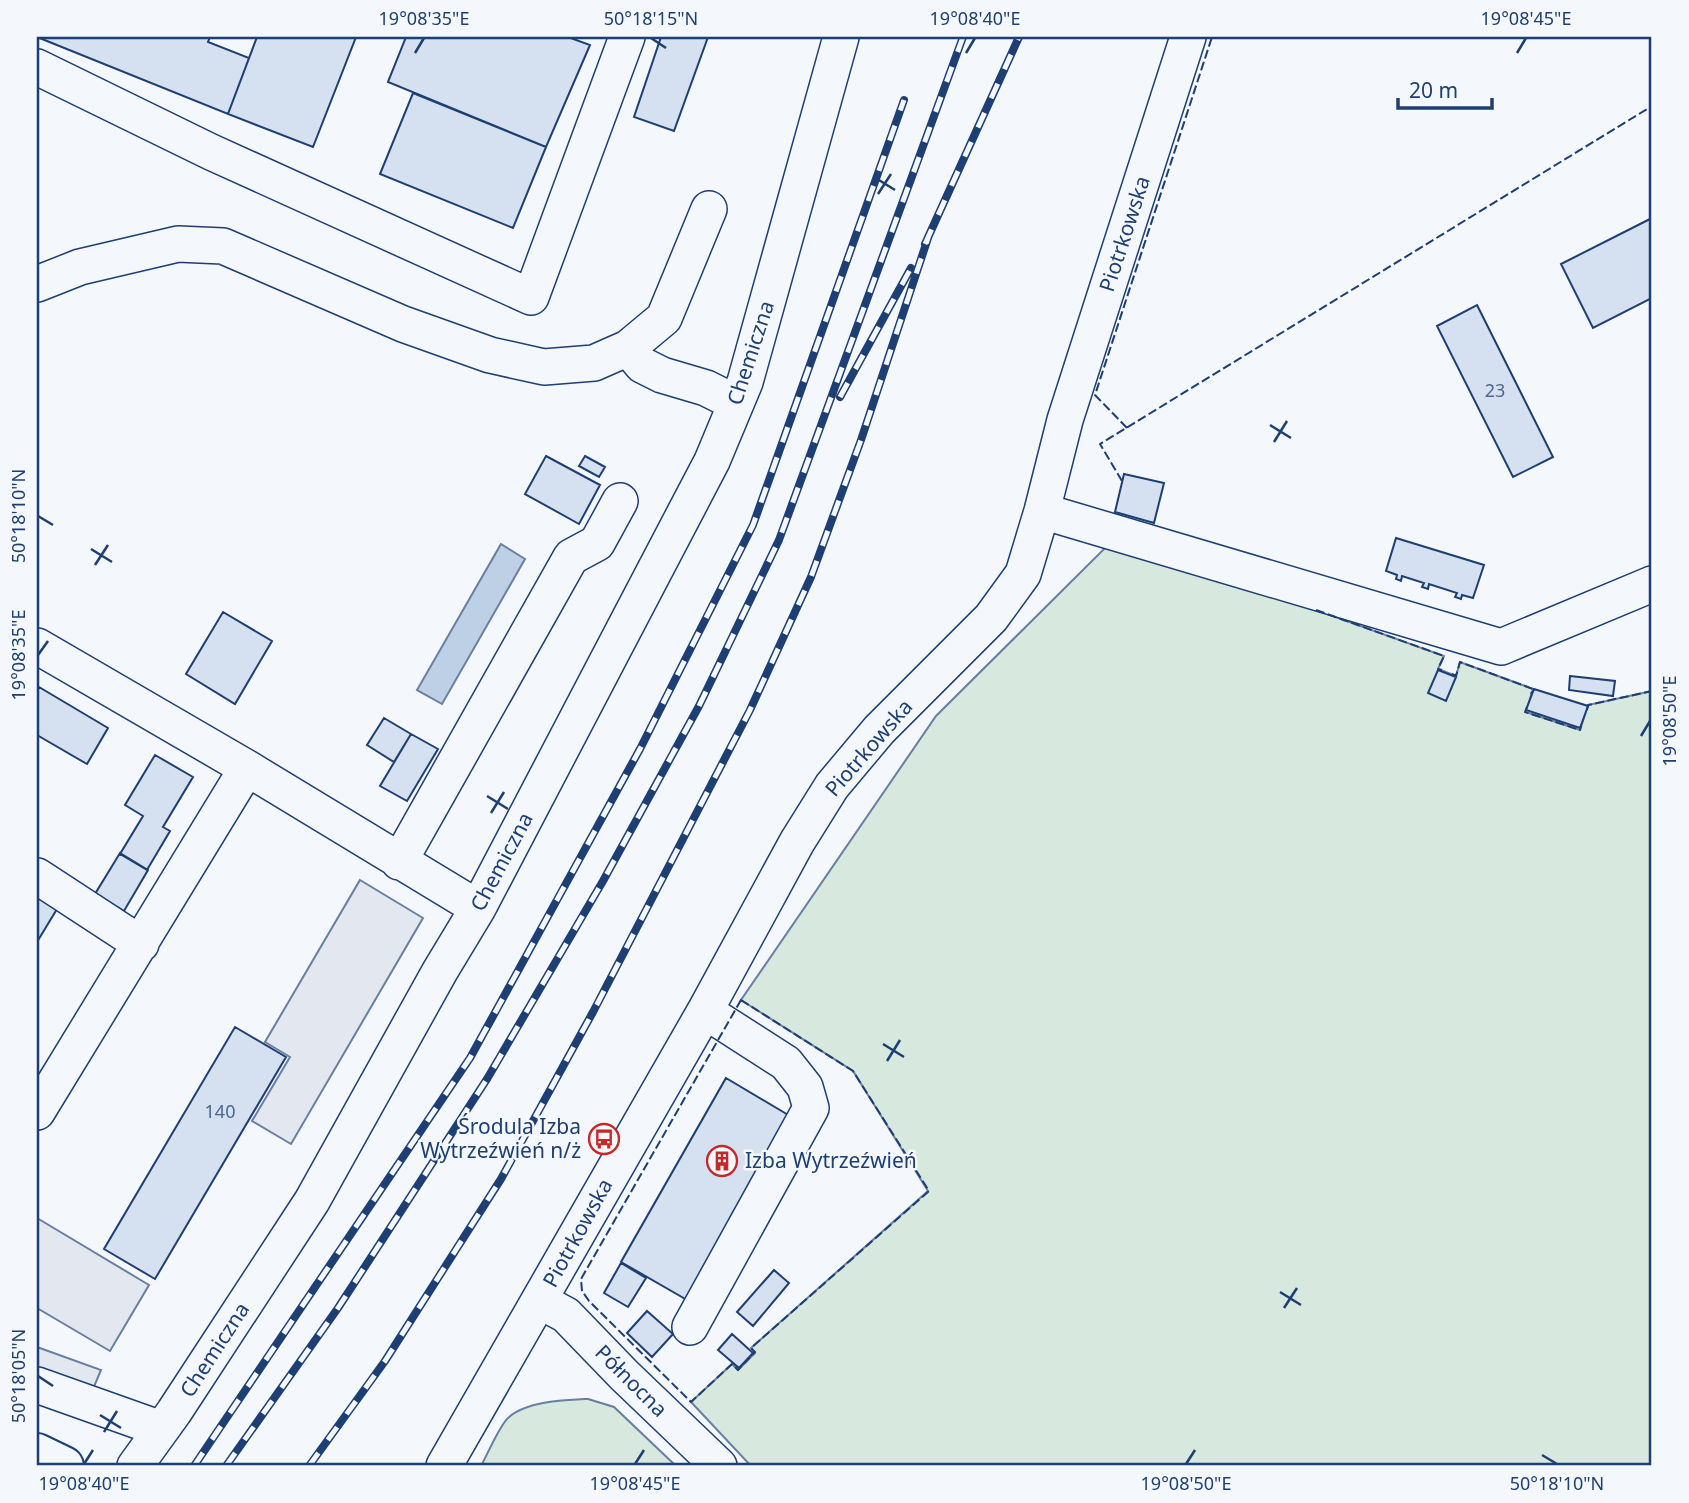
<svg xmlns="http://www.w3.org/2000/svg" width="1689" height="1503" viewBox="0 0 1689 1503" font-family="'Noto Sans',sans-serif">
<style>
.green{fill:#d7e8df;stroke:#687fa3;stroke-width:2}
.parking{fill:#e3e8f0;stroke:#687fa3;stroke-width:2}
.water{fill:#bed0e5;stroke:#687fa3;stroke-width:2}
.building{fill:#d5e0f0;stroke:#1d3f73;stroke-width:2}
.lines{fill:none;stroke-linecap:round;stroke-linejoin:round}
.minor-casing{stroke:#1d3f73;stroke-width:38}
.major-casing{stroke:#1d3f73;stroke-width:42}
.minor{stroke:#f4f7fb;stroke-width:35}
.major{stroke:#f4f7fb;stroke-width:38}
.rail-casing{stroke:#1d3f73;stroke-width:8}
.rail{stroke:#f4f7fb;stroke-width:5;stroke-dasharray:16;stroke-linecap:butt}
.fence{stroke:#1d3f73;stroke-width:2;stroke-dasharray:9 3.5;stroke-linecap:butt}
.ticks{fill:none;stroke:#1d3f73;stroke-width:2.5}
.labels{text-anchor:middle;stroke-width:5;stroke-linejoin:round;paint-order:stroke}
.number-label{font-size:18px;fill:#4b6792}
.street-label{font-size:21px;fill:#1d3f73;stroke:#f4f7fb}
.poi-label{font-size:21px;fill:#1d3f73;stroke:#f4f7fb;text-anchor:end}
.neatline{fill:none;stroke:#1d3f73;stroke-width:2.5}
.ticks-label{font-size:18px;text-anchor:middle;fill:#1d3f73}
</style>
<rect width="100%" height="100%" fill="#f4f7fb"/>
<path class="green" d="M1108,545L1249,586L1444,656L1438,669L1456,676L1460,662L1533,689L1526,712L1580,730L1588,705L1652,691V1466H751L691,1402L732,1364L738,1370L755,1353L751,1348L928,1191L853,1071L741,1000L936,716Z
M588,1399L614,1407L676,1466H481C487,1455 500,1425 508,1418C526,1401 565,1400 588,1399Z"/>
<path class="parking" d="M360,880L423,918L291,1144L252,1121L290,1057L265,1042Z
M37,1218L149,1285L110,1351L37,1308Z
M37,1347L101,1370L93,1389L37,1369Z"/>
<path class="water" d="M501,544L525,559L442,704L417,690Z"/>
<path class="building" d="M37,37H210L208,42L249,58L228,114Z
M257,37H356L313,147L228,114Z
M406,37H568L590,45L546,147L388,82Z
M661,37H708L674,131L634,117Z
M413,93L546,147L513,228L380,174Z
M1652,218V298L1593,328L1561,264Z
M1477,305L1553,457L1513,477L1437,326Z
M546,456L600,485L579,524L525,494Z
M585,456L605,467L599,477L579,466Z
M1124,474L1164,483L1154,523L1115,512Z
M1396,538L1484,565L1473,598L1462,595L1461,599L1455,597L1457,593L1429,584L1428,589L1422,587L1424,583L1402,576L1401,581L1396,579L1397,575L1386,571Z
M223,612L272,641L235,704L186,674Z
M1438,670L1456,677L1446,701L1428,693Z
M1570,676L1615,681L1613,696L1569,690Z
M39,687L108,728L87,764L37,735V692Z
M1534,689L1588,706L1580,728L1526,710Z
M384,718L411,734L394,762L367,745Z
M411,734L438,749L407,801L380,786Z
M155,755L193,777L163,827L170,831L147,870L120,854L143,816L125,805Z
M120,853L148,870L124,911L95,894Z
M37,896L57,909L37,942Z
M235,1027L286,1057L155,1279L104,1249Z
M726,1078L790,1116L687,1300L621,1262Z
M621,1263L646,1278L628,1307L604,1293Z
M774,1270L789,1283L753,1326L737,1312Z
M647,1311L673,1334L652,1357L627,1333Z
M732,1334L753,1353L739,1368L718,1350Z"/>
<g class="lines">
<g class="minor-casing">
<path id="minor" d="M37,67L211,152L531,297L627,37
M37,284L80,267L178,244L223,246L403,324L490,355L544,367L594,363L628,348L664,318L709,209
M628,348L642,365L662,375L706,388L736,403
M1042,511L1501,647L1652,584
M37,646L247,768L478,908
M399,862L571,557L597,543L620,501
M37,876L141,944
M37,1112L247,768
M540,1301L566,1315L624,1375L719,1466
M690,1327L811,1108L805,1087L786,1063L705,1011
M37,1385L161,1429
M135,1466L174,1412L312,1201L440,971L478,908L712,461L745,382L841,37
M444,1466L705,1011L797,842L832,786L879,730L991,618L1023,574L1042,511L1065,420L1188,37"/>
</g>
<g class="major-casing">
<path id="major" d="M37,1453L64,1466"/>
</g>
<use href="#minor" class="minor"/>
<use href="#major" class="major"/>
<g class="rail-casing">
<path id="rail" d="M925,244L1019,37
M840,397L911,268
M194,1466L470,1058L640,749L753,525L904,100
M226,1466L338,1308L487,1079L603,881L699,706L779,540L963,37
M309,1466L385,1361L501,1179L593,1012L750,710L811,577L861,440L929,235"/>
</g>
<use href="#rail" class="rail"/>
<path class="fence" d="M1127,428L1095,395L1212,37
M1122,481L1100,444L1652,106
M1316,610L1444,656L1438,669L1442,670
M1452,674L1456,676L1460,662L1533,689L1531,694
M1527,707L1525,712L1580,730L1581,726
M1587,710L1588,705L1652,691
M741,1000L853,1071L929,1191L751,1348L755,1352L738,1370L732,1364L691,1402L589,1301L582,1291L581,1279Z"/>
</g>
<path class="ticks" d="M651,38L666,48M415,53L424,38M966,53L975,38M1517,53L1526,38M874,177L895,190M878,194L891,174M1270,425L1291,438M1274,442L1287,421M38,516L53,525M91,549L112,562M95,565L108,545M38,655L48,641M1641,736L1650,721M487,796L508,809M491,813L504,792M883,1044L904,1057M887,1061L900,1040M1280,1292L1301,1305M1284,1308L1297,1288M38,1376L53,1386M100,1415L121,1428M104,1432L117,1411M1542,1455L1557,1464M84,1464L93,1450M635,1464L644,1450M1186,1464L1195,1450"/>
<defs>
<g id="bus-ring" transform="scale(1.575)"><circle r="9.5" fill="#f4f7fb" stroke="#c62828" stroke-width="1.5"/><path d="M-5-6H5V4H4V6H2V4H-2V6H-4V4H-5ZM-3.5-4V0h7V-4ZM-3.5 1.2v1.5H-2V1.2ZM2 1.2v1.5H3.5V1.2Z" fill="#c62828"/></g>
<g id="building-ring" transform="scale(1.575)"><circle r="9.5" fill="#f4f7fb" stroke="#c62828" stroke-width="1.5"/><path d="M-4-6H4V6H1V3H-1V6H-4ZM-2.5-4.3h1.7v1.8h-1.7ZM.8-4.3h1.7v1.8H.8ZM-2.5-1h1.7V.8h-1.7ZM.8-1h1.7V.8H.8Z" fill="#c62828"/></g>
</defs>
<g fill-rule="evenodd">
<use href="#bus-ring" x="604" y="1139"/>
<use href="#building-ring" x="722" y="1161"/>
</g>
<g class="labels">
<g class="number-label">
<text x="1495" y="397">23</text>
<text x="220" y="1118">140</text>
</g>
<g class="street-label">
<text transform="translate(1125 234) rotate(-72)" y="7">Piotrkowska</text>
<text transform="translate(751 353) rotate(-72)" y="7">Chemiczna</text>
<text transform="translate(869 748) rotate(-49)" y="7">Piotrkowska</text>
<text transform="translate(502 862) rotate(-62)" y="7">Chemiczna</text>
<text transform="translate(578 1233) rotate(-61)" y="7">Piotrkowska</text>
<text transform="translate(215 1350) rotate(-57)" y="7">Chemiczna</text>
<text transform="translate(631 1381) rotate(45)" y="7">Północna</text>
</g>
<g class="poi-label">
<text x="581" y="1134">Środula Izba<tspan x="581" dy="24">Wytrzeźwień n/ż</tspan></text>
<text x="745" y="1168" text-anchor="start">Izba Wytrzeźwień</text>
</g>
</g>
<rect width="1689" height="1503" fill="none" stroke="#f4f7fb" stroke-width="77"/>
<path d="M1398 98v10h94v-10" fill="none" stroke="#1d3f73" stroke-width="3.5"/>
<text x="1409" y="98" font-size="21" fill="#1d3f73" stroke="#f4f7fb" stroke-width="5" paint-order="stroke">20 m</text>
<rect x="38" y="38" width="1612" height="1426" class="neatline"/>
<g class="ticks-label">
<text x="424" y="25">19°08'35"E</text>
<text x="651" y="25">50°18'15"N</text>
<text x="975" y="25">19°08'40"E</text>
<text x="1526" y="25">19°08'45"E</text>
<text transform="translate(19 516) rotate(-90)" y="6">50°18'10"N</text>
<text transform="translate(19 655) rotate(-90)" y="6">19°08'35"E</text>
<text transform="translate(1670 721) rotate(-90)" y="6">19°08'50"E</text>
<text transform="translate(19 1376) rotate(-90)" y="6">50°18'05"N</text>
<text x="84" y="1490">19°08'40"E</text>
<text x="635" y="1490">19°08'45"E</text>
<text x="1186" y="1490">19°08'50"E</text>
<text x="1557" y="1490">50°18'10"N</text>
</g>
</svg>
